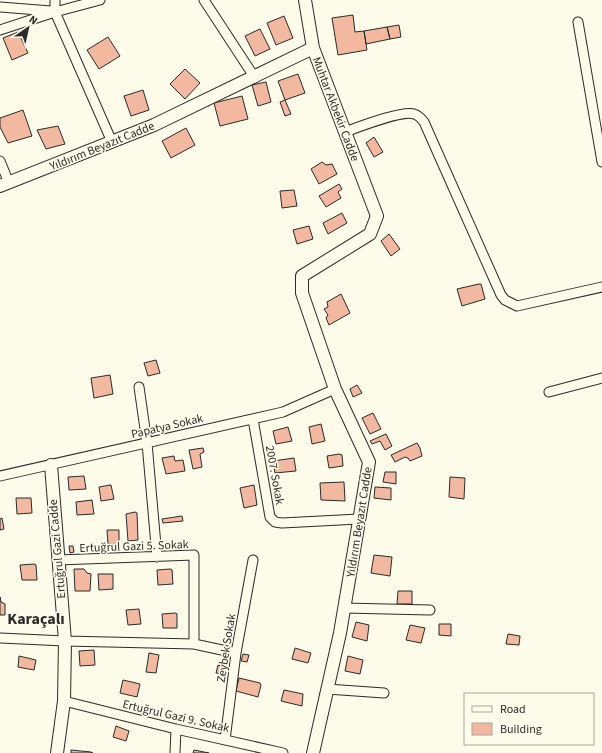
<svg xmlns="http://www.w3.org/2000/svg" width="602" height="753" viewBox="0 0 602 753" font-family="'Source Sans 3',sans-serif">
<style>
.building{fill:#f2b8a0;stroke:#2b2b2b}
.lines{fill:none;stroke-linecap:round;stroke-linejoin:round}
.minor-casing{stroke:#2b2b2b;stroke-width:11}
.tertiary-casing{stroke:#2b2b2b;stroke-width:14}
.minor{stroke:#fdfbea;stroke-width:9}
.tertiary{stroke:#fdfbea;stroke-width:12}
.labels{text-anchor:middle;stroke-width:3;stroke-linejoin:round;paint-order:stroke}
.street-label{font-size:12px;fill:#2b2b2b;stroke:#fdfbea}
.district-label{font-size:16px;font-weight:bold;fill:#2b2b2b;stroke:#fdfbea}
</style>
<rect width="100%" height="100%" fill="#fdfbea"/>
<path class="building" d="M353,15L355,32L364,31L367,50L338,55L332,18Z
M284,16L293,38L276,45L267,23Z
M399,25L401,37L390,39L387,27Z
M387,27L390,39L366,44L364,31Z
M260,29L270,49L255,56L245,36Z
M18,32L28,53L12,60L3,38Z
M108,37L120,56L99,69L87,50Z
M185,69L200,83L185,99L170,84Z
M298,74L305,93L285,100L278,81Z
M266,82L271,102L258,106L252,85Z
M143,90L149,110L131,116L124,96Z
M242,96L248,119L220,126L214,103Z
M285,100L291,114L285,116L280,102Z
M23,110L32,136L8,143L0,127V118Z
M58,126L65,144L46,149L37,130Z
M186,128L195,145L171,158L162,141Z
M374,137L383,152L374,157L366,143Z
M322,162L326,165L332,164L337,174L319,184L311,169Z
M339,184L342,189L338,192L341,198L326,207L319,196Z
M294,190L297,206L282,208L280,191Z
M342,213L347,223L328,234L323,223Z
M309,226L313,239L297,244L293,230Z
M389,234L400,249L391,256L381,241Z
M479,284H481L485,299L462,306L457,289Z
M341,294L350,313L329,325L326,318L328,315L324,309L328,307L327,302Z
M156,360L160,373L148,376L144,363Z
M110,375L113,394L94,398L91,378Z
M357,385L362,393L353,397L350,389Z
M373,413L381,429L370,434L362,418Z
M321,424L325,441L312,444L309,427Z
M288,427L292,441L276,444L273,431Z
M386,434L392,446L385,450L380,441L372,444L370,441Z
M417,443L420,448L422,456L410,461L408,458L405,457L395,462L391,455Z
M203,448L204,452L200,454L202,467L193,469L189,450Z
M339,454L342,455L343,466L329,468L327,456Z
M174,456L175,461L183,460L185,471L166,474L162,458Z
M294,458L296,471L275,473L273,461Z
M385,472H396V484L383,482Z
M84,476L86,489L69,490L68,477Z
M450,477L465,478L464,499L449,497Z
M344,482L345,501L321,500L320,483Z
M110,485H111L114,499L101,501L99,487Z
M254,485L257,505L244,508L240,488Z
M375,487L391,488V500L374,498Z
M16,498H31L32,513L17,514Z
M92,500L94,514L77,515L76,502Z
M135,512L137,513L138,540L128,541L126,514Z
M182,516L183,521L163,523L162,519Z
M2,518L4,529L0,530V519Z
M107,530H119V544H108Z
M69,546H73L74,552L70,553Z
M374,555L392,557L390,576L371,573Z
M34,564L36,565L37,580H22L20,565Z
M74,569H84L87,573L91,574L90,591H75Z
M170,569L172,570L173,584L158,585L157,570Z
M98,574H113V589L99,590Z
M398,591H412V604H397Z
M0,597L1,602L5,604V615H0Z
M139,609L141,624L128,625L126,610Z
M175,613L177,614V628H163L162,614Z
M356,622L369,625L367,641L352,637Z
M439,624H451V636L439,635Z
M410,625L425,628L421,643L406,640Z
M508,634L520,636L519,645L506,644Z
M295,648L311,653L308,663L292,659Z
M94,650L95,665L80,666L79,651Z
M149,653L159,655L156,673L146,672Z
M243,654L249,655L247,662L241,661Z
M19,656L36,660L34,670L18,667Z
M348,656L363,660L360,674L345,671Z
M218,665L225,667L223,674L216,673Z
M239,678L260,683L261,685L258,697L236,691Z
M123,680L140,684L137,697L120,693Z
M284,690L303,694L302,706L281,701Z
M116,726L129,731L126,741L113,737Z
M71,750L91,752L93,753H71Z
M194,750L209,753H193Z"/>
<g class="lines">
<g class="minor-casing">
<path id="minor" d="M55,0V12L112,142
M204,0L255,78
M0,7L51,11
M578,22L602,162
M0,30L55,12L100,0
M345,132C358,127 403,110 414,114C418,115 421,118 424,122L501,295L505,300L517,306L602,287
M0,161L9,183
M139,387L147,443L157,557
M549,392L602,378
M253,419L270,517L275,522L282,523L359,519
M0,476L283,412L335,389
M58,560L194,555V644
M344,608L430,610
M0,638L65,641L194,644L236,653
M327,689L384,693
M64,701L176,729L283,753
M225,740L236,653L253,560
M175,753L176,729"/>
</g>
<g class="tertiary-casing">
<path id="tertiary" d="M305,0L313,48L377,216L370,234L302,276V293L335,389L369,462L340,633L313,753
M0,186L154,125L313,48
M51,465L65,641L64,701L57,753"/>
</g>
<use href="#minor" class="minor"/>
<use href="#tertiary" class="tertiary"/>
</g>
<g class="labels">
<g class="street-label">
<text transform="translate(336 109) rotate(69)" y="4">Muhtar Akbekir Cadde</text>
<text transform="translate(102 146) rotate(-22)" y="4">Yıldırım Beyazıt Cadde</text>
<text transform="translate(167 426) rotate(-13)" y="4">Papatya Sokak</text>
<text transform="translate(275 475) rotate(80)" y="4">2007. Sokak</text>
<text transform="translate(359 522) rotate(-81)" y="4">Yıldırım Beyazıt Cadde</text>
<text transform="translate(134 546) rotate(-2)" y="4">Ertuğrul Gazi 5. Sokak</text>
<text transform="translate(57 549) rotate(-95)" y="4">Ertuğrul Gazi Cadde</text>
<text transform="translate(226 648) rotate(-81)" y="4">Zeybek Sokak</text>
<text transform="translate(176 716) rotate(13)" y="4">Ertuğrul Gazi 9. Sokak</text>
</g>
<g class="district-label">
<text x="36" y="624">Karaçalı</text>
</g>
</g>
<rect x="464" y="693" width="130" height="52" fill="#fdfbea" stroke="#a9a89e"/>
<rect x="472" y="706" width="20" height="6" fill="#fdfbea" stroke="#a9a89e"/>
<text x="500" y="713" font-size="12" fill="#2b2b2b">Road</text>
<rect x="472" y="723" width="20" height="12" fill="#f2b8a0" stroke="#a9a89e"/>
<text x="500" y="733" font-size="12" fill="#2b2b2b">Building</text>
<g transform="translate(28 28) rotate(34)" stroke="#fdfbea" stroke-width="3" paint-order="stroke">
<path d="M0-3L7 15L0 10L-7 15Z" fill="#2b2b2b"/>
<text y="-6" font-size="11" font-weight="bold" text-anchor="middle" fill="#2b2b2b">N</text>
</g>
</svg>
